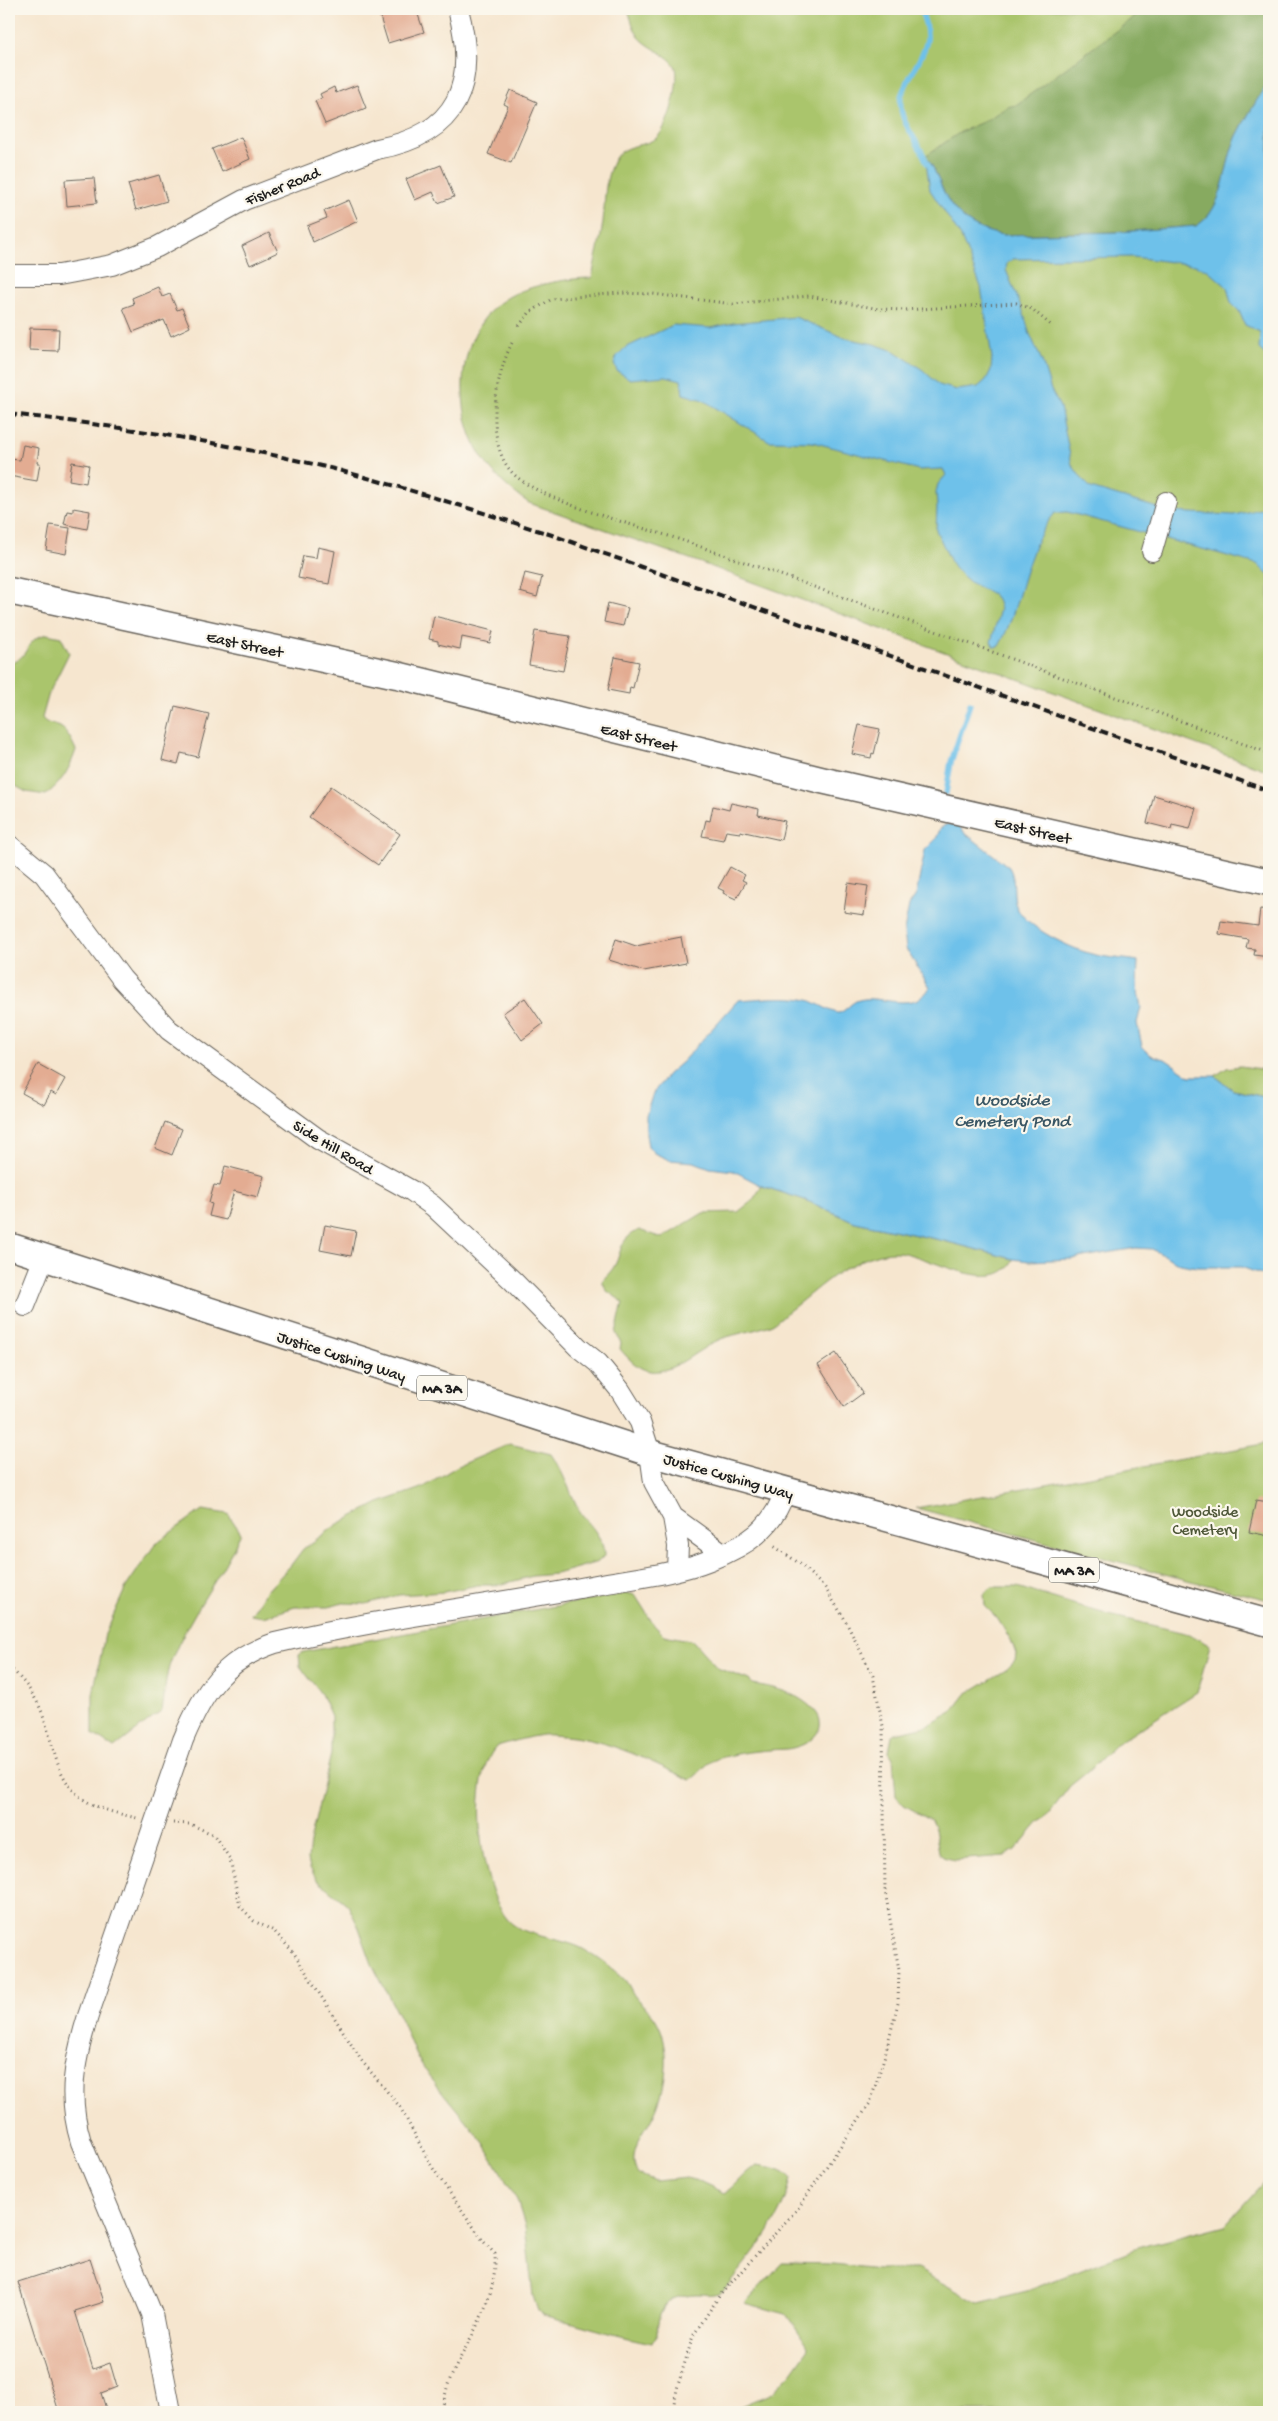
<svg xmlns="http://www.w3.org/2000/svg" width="1278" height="2421" viewBox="0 0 1278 2421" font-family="'Gochi Hand',sans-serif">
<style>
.green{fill:#aac56c;stroke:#637044}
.forest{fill:#87aa60;stroke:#52633e}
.water{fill:#6ec1ea;stroke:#456e83}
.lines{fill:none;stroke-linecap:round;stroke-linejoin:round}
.stream{stroke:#6ec1ea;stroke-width:5.5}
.building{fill:#e3ac92}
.minor-casing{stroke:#68635b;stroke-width:22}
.major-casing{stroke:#68635b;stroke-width:29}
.path{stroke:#68635b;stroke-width:3;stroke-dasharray:1 4;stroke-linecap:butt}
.minor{stroke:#fff;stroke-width:20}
.major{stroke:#fff;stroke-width:26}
.rail{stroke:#1c1c1c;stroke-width:4;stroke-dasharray:8 4;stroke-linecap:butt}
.labels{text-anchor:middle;stroke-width:4.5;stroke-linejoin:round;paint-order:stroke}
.shield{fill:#fbf7ec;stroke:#5f5e5a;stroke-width:1}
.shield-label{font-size:15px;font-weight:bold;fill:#1c1c1c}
.street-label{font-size:16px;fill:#1c1c1c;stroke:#fbf7ec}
.park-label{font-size:16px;fill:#4e5738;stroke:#fbf7ec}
.water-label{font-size:18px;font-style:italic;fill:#395664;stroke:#fbf7ec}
</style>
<rect width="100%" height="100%" fill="#fbf7ec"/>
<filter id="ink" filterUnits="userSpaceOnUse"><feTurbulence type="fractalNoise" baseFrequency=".02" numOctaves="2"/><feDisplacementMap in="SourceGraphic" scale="10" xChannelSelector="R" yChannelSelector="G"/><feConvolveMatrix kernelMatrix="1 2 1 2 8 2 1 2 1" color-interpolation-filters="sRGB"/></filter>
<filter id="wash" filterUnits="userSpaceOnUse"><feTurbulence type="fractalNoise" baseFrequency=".0096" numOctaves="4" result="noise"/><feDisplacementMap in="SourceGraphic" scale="20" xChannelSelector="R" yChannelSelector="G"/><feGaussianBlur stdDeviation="1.12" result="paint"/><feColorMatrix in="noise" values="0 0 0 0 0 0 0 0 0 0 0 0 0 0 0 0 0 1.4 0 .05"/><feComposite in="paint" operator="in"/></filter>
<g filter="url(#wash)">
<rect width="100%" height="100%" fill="#f6e6cf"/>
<path class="green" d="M628,9H1269V771L690,559L529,503C507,489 487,469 475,445C452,396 460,320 514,294C536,284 569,278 592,278C595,259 601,240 603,222C605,202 604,180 613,162C622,143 640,148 655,139C668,131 680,83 676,68C672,56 648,48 639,37C634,30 630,17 628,9Z
M47,634L61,637L69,653L49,693L42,718C47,725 52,723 60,727C68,731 72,742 76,750C69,770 63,781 46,795L26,792L9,782V664C27,658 25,647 35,639C38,637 43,635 47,634Z
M1240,1066L1261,1069L1269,1074V1098L1233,1090L1215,1076L1227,1068Z
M762,1186L805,1200L855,1222L940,1240L1013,1259C997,1299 925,1254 898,1252C880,1251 864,1259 848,1267C827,1278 809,1296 790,1310C784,1314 778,1321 772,1324C756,1331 737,1333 721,1339C700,1347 673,1375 650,1371C637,1369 628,1358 620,1349L621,1343L616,1333L623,1302L607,1291L602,1281C606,1276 612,1271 615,1265C623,1248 619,1240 639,1230L662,1238L703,1213L738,1212L752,1201Z
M1269,1443V1600L1191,1581L916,1508Z
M510,1444L551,1454C563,1472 568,1487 577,1506C586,1524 604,1534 604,1556L598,1562L556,1574L533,1576L499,1585H478L444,1592L399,1595L366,1604L343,1603L329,1607H295L264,1617L251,1615L264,1594L291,1565L303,1549L338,1524L379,1503L424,1487L456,1467Z
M202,1510L228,1514L241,1533C221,1577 189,1616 171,1661C165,1676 165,1695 162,1711L114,1748L93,1734V1694L105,1634L126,1587L156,1543Z
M992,1587H1017L1109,1615L1189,1634L1210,1645L1197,1692L1115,1745L1091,1769L1070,1786L1045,1819L1038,1823L1015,1850L1005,1856L954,1860L943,1857L939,1852L935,1829L931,1820L904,1805L896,1796L893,1758L889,1752L892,1735L895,1733L927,1726L952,1712L966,1694L1006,1670L1015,1661L1016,1654L1011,1640L997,1618L985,1606L984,1594Z
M627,1593L635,1595L654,1625L664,1635L693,1641L717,1668L749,1680L753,1684C777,1688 798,1693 815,1711C829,1727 812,1743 796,1747C788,1750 778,1749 770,1750C752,1751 733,1754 717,1759C705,1763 700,1774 690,1780C650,1761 610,1740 565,1736C557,1736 549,1734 542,1735C527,1737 512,1742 497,1746C466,1777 480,1891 509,1921C523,1936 559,1938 579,1947C592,1953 615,1970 625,1980C630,1986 632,1994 637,1999C643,2006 650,2010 655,2018C673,2046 667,2088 653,2116C643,2136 626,2152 638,2174L656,2181L687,2178L699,2181L725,2193C738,2183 742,2174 757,2165C769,2167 784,2168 791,2178C783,2222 749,2257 723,2291C713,2296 707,2294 696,2294C665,2295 657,2311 657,2338L652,2343C615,2336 580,2324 543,2315L538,2311L533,2296L525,2226L517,2200L484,2143L430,2077L415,2054L402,2022L372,1964L359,1928L348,1905L317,1880L310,1868L308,1859L310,1842L331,1754V1716L321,1694L300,1666L299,1655L303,1652Z
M1269,2176V2412H728L772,2393L792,2372L809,2348L786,2314L745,2303L782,2263L834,2264L878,2269H917L978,2303L1027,2291L1137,2248L1225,2225Z"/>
<path class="forest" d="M1140,9H1261L1269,17L1267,29L1269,35V84L1264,88C1255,104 1245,119 1237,136C1223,164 1226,209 1196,226L1120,232L1003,235C971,230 952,214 940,183C935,173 933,164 925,156L962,131L985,121L1007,107L1016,105L1132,19Z"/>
<path class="water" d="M1269,84V358L1259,349L1260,332L1245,325L1239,311L1231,303L1227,287L1209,271L1195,265L1133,257L1013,259L1007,263L1006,270L1024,314L1029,332L1042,361L1051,390L1060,407L1072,465L1083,480L1091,488L1171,512L1234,515L1269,507V576L1257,564L1067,512L1055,513C1024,548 1022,606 999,646L994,647L991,642L1000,609L997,599L993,594L971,583L954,568L936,530L937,507L936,492L938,484L946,475L943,469L919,470L812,442L769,441L703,400L683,394L681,380L666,376L630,379L617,371L614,364L617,356L625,348L673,325L711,328L733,323L795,317L845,338L874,344L894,351L923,370L939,385L957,390L978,387L986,380L991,370L992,358L981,287L961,237L930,190L925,156C933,164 935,173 940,183C952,214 971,230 1003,235L1120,232L1196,226C1226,209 1223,164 1237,136C1245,119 1255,104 1264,88Z
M948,824L959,826L965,833L1009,867C1017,880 1011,896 1017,908C1028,928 1068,947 1088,953C1104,958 1122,958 1138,961L1137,987L1141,1007L1137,1023L1142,1046L1151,1055L1165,1059L1190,1076H1215L1233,1090L1269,1098V1277L1241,1267H1197L1180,1264L1152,1249L1136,1248L1072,1259L1029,1261L1013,1259L940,1240L855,1222L805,1200L762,1186L734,1171L710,1168L694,1162L669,1160L654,1153L648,1146L646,1135V1115L653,1093L668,1074L683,1061L738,1000C758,999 788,995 808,1000C816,1002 834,1014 839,1013C846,1011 851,1002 859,1000C881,994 915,1015 930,987L906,949L904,931L909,905L916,895L925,850L936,839L941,827Z"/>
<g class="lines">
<path class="stream" d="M920,9C935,43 924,49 909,79C907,84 902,91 901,97C897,122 919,140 927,163
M946,793L951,762L970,704"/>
</g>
<g id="blocks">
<path class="building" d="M397,9H416L424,32L388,43L379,14Z
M357,85L366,108L325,124L315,101L322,98L320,94L334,87L336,93Z
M510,90L537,102L511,163L488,154L508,106L504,104Z
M241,137L250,159L222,172L212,149Z
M441,165L454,197L438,203L433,192L415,200L406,179Z
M159,175L167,201L136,210L128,184Z
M94,178L97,203L67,206L65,180Z
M349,200L358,221L313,242L307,226L327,218L324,211Z
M269,233L278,252L250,265L242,246Z
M158,287L162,297L170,294L177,310L182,308L190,327L171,336L164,320L133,332L123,308L134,304L132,298Z
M30,328L59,329L58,351L29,350Z
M23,445L39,448L37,463H40L37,481L9,476V459L20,460Z
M72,462L89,465L86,483L69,480Z
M73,508L90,511L87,529L64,524L67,511L73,512Z
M50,525L70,528L66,554L46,550Z
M318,547L335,551L329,584L298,578L303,556L316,558Z
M525,573L542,577L537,597L520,592Z
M608,603L628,608L623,626L604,622Z
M434,616L493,631L490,643L462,637L460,649L438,644V641L429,639Z
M535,631L570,636L563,671L529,665Z
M615,657L639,662L633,688L630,687L629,694L608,690Z
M175,706L209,714L198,757L181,753L178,764L162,760Z
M859,725L880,729L874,754L872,753L871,758L852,754Z
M331,786L400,834L378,865L309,817Z
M1154,795L1196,808L1190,829L1172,825L1171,829L1147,823Z
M731,803L759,809L758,815L785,821L781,840L740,831V833L726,831L723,840L702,836L706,820L710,821L713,806L729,810Z
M730,867L745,875L742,880L746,882L736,899L723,893L724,891L718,888Z
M848,883L868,886L864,915L844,912Z
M1260,909L1269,910V957L1254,955L1255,949L1246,948L1248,939L1219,934L1221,921L1258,926Z
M681,937L686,963L644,971L609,960L616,939L636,946Z
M525,998L543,1024L522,1040L503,1013Z
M38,1064L65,1079L56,1095L51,1092L44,1105L22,1093Z
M165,1122L182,1129L172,1155L155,1148Z
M225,1166L264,1176L258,1197L234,1191L226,1220L209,1216L212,1204L209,1203L214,1185L220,1186Z
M325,1225L356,1231L351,1256L320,1250Z
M836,1353L863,1393L844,1407L818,1365Z
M1256,1500L1269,1502V1536L1249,1532Z
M90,2259L104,2302L75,2311L93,2369L110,2363L117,2387L101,2393L107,2412H59L18,2282Z"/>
</g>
</g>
<g filter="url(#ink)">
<use href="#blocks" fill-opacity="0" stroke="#68635b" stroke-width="1"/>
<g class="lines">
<g class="minor-casing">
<path id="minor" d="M9,275H59L112,265L157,247L244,200L377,149C459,134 478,84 458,9
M1152,551L1166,502
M9,845L44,874L122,979L169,1030L318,1139L412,1191L433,1206L513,1281L578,1347L598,1363L620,1390L640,1422L650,1453L654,1482L673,1517L678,1546L677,1570
M25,1306L44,1258
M673,1517L724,1554
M171,2412L152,2314L81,2142C67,2096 74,2062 88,2016L183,1740C203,1692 223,1660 275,1643C380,1618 489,1606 596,1585C633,1578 675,1574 710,1560C746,1546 773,1529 785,1491"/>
</g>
<g class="major-casing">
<path id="major" d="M9,591L397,675L821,780L1269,882
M9,1246L650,1453L1269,1623"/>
</g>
<path class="path" d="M519,326L530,312L552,299L620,293L653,294L733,304L809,296L879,309L905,310L1016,303L1032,309L1053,327
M512,343C495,376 485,439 510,470C534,501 644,527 684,541C880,609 1074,683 1269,753
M9,1667C22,1678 34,1694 41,1710C54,1741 54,1781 86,1801C101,1810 120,1814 137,1818
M173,1823L190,1824L214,1835L230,1859L240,1906L254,1921L274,1931L294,1953L361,2060L400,2107L432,2167L484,2242L495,2254C497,2301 470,2335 452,2375C446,2386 445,2400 441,2412
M672,2412L678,2385L693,2336L720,2295L799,2207L870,2103L885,2055L898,2003L899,1970L885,1891L883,1726L873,1676L844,1618L825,1588L799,1563L772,1545"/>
<use href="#minor" class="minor"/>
<use href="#major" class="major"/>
<path class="rail" d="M9,414C120,426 229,443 338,470C410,489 481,512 552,535L1269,791"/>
</g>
</g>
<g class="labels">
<g class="shield">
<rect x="417" y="1375.5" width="50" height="25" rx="4"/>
<rect x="1049" y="1557.5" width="50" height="25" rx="4"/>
</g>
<g class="shield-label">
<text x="442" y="1393">MA 3A</text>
<text x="1074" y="1575">MA 3A</text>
</g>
<g class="street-label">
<text transform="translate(282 185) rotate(-22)" y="6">Fisher Road</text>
<text transform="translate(245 643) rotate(12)" y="6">East Street</text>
<text transform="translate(639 736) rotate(14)" y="6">East Street</text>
<text transform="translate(1033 829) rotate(13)" y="6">East Street</text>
<text transform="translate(334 1146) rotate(31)" y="6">Side Hill Road</text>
<text transform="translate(342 1355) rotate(18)" y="6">Justice Cushing Way</text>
<text transform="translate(729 1475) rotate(16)" y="6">Justice Cushing Way</text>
</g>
<g class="park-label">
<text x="1205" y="1516">Woodside<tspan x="1205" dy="18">Cemetery</tspan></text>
</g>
<g class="water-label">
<text x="1012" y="1105">Woodside<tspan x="1012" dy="21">Cemetery Pond</tspan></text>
</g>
</g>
<rect width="1278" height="2421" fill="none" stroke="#fbf7ec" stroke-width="30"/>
</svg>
